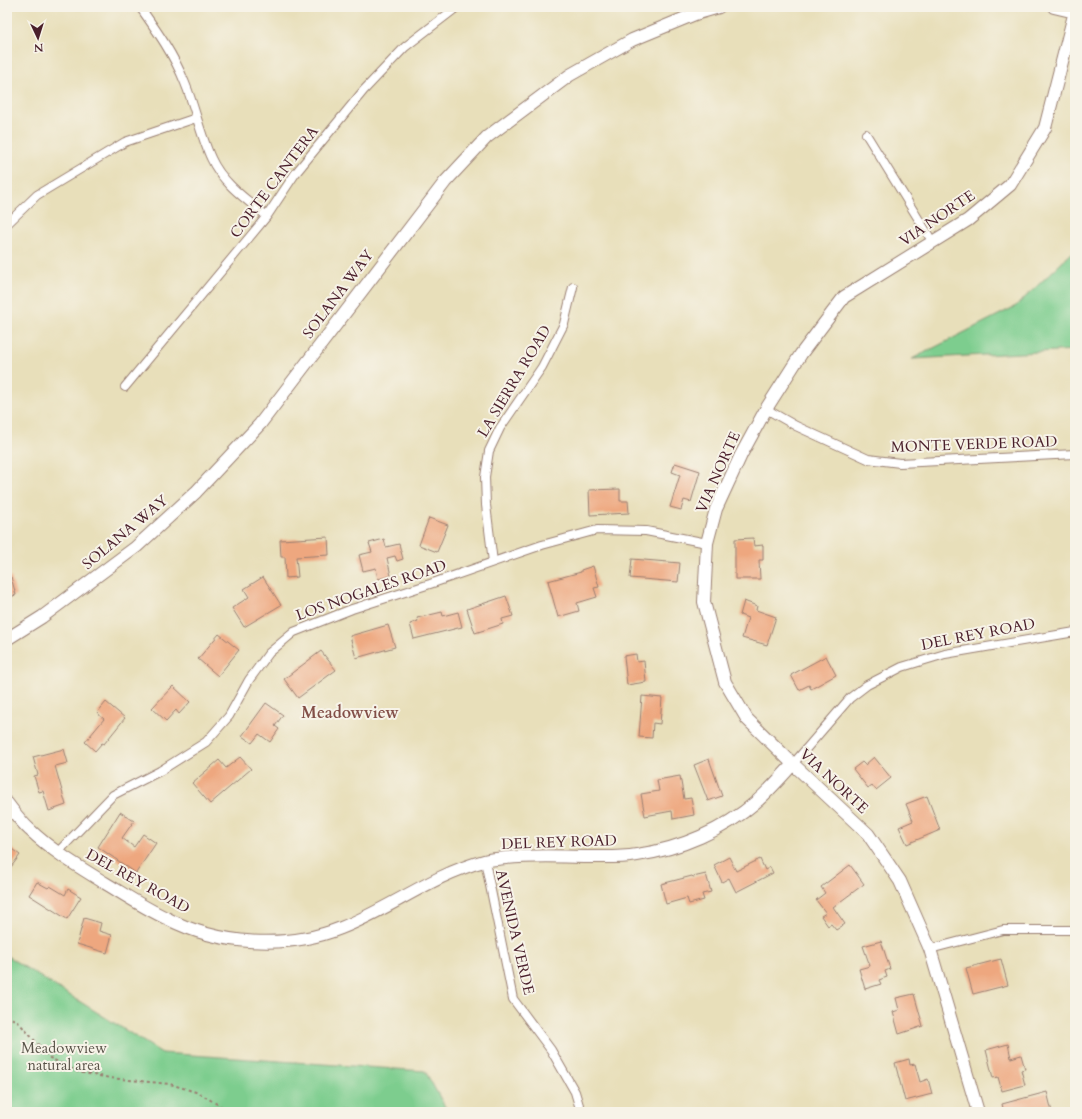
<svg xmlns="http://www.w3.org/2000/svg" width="1082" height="1119" viewBox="0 0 1082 1119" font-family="Cardo,serif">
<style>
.green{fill:#7dcd8e;stroke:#64765c}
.building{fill:#eea77f}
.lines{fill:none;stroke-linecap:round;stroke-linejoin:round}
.street-casing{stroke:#997f72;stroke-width:10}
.secondary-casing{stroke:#997f72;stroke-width:14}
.path{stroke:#997f72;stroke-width:2;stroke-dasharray:3 3;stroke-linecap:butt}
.street{stroke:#fff;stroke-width:8}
.secondary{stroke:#fff;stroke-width:12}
.labels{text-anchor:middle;stroke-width:4;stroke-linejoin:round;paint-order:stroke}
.street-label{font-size:15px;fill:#4a1f2b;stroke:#f7f3e8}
.park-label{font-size:15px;fill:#595349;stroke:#f7f3e8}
.neighbourhood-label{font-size:16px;font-weight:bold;fill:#834f48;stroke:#f7f3e8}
</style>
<rect width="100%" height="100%" fill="#f7f3e8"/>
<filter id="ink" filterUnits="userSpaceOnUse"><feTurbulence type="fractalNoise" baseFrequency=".025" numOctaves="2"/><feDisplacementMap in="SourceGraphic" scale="8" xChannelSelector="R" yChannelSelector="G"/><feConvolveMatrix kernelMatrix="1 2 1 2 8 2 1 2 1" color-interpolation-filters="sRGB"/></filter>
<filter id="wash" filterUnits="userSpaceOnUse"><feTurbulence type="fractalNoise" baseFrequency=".012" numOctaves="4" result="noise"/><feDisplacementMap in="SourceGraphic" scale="16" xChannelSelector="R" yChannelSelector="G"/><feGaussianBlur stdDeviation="0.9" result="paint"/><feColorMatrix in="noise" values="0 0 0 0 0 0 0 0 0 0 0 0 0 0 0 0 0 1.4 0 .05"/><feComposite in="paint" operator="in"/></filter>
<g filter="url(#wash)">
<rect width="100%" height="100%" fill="#e8dfba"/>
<path class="green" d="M1075,250V350L912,359L1016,306Z
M7,956L162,1053L425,1071L448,1112H7Z"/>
<g id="blocks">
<path class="building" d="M675,463L700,471L691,502L684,500L681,510L670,507L680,475L672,472Z
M620,489V501H628L629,513L590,515L589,490Z
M429,518L448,525L437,552L419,545Z
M328,537L329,555L296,557L298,577L286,578L285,557H281L280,540Z
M753,538L754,546L763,545V560H759L760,579H735V539Z
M384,539L386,547L399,544L403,559L397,561L395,556L387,558L391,576L378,579L376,568L363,571L359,555L372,552L369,543Z
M632,559L680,563L678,582L630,578Z
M593,566L599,587L594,588L597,597L577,603L579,611L558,617L548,581L581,572V570Z
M11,577L16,595L7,598V578Z
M263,577L281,605L244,627L232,608L249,597L244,589Z
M506,596L513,616L502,619L503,624L475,633L467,609Z
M744,601L757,606L756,610L776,617L767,645L742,638L748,618L740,615Z
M442,612L443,616L458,612L462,627L414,639L410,624L418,621L417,618Z
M388,625L395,647L356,658L350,636Z
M219,634L239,650L218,676L198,659Z
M321,651L336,670L298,698L284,679Z
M636,654L637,662L644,661L646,682L627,685L624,656Z
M826,656L836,675L811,689L809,685L799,690L791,675Z
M173,686L190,702L179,714L176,710L166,721L152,708Z
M642,696L662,698L660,724L653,723L652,738L639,737Z
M106,702L125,718L104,744L102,743L95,751L85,742L104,719L97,713Z
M266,703L283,715L275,726L279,729L270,742L259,734L252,743L242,736Z
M64,749L68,763L55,766L66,805L49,811L43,791L39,792L34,776L38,775L33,757Z
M240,757L251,769L210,804L192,783L219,760L226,768Z
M874,757L891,778L876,790L872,785L868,788L853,769L862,762L865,765Z
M709,759L722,796L708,801L694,765Z
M680,776L684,799L691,798L694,815L673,819L672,811L645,816L641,794L659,791L657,780Z
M927,796L940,830L907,844L899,827L913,821L906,804Z
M120,812L134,821L122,838L134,847L143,834L156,843L136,873L98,847Z
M9,847L20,855L11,867L7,864V850Z
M729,857L736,871L760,859L765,870L770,867L773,873L736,892L729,878L722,882L714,865Z
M850,865L864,884L833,907L845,924L836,930L831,924L828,926L821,916L826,913L816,900L825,893L821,887Z
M706,874L711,892L702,894L704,900L689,904L687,898L666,904L661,884L692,876L693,877Z
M37,882L48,888L50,886L65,895L68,889L81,897L67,919L29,895Z
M84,918L101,923L99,931L112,935L107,953L77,944Z
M881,941L890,969L885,971L887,977L879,980L881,984L865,989L859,969L870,966L863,946Z
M1001,959L1008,985L973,994L966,968Z
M914,994L923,1026L899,1034L893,1012L899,1010L896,998Z
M1008,1044L1011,1058L1021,1055L1025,1069L1021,1070L1025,1085L1002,1091L998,1077L993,1078L986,1050Z
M909,1059L910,1065L915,1064L920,1082L928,1079L932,1094L905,1101L895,1063Z
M1047,1092L1052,1112H1004L1002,1104Z"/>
</g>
</g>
<g filter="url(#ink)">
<use href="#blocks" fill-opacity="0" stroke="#997f72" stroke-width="1"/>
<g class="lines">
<g class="street-casing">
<path id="street" d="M140,7C157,31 174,55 185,83C195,107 200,134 211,158C222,183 247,200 267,216
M866,134L932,241
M7,224L37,195L125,142L196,118
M125,387L267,216L295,174L364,90L405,47L457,7
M766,409L796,426L868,459L900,463L1075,454
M493,562L486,505L485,477L489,451L500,428L542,367L564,324L573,287
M793,764L850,698L867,685L902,667L945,654L1075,632
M57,853L113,795L160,771L206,742L229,716L249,680L269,653L294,632L352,609L430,584L542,545L597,530L646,531L707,543
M485,861L513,999L551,1050L575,1092L581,1112
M930,949L1003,930H1075"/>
</g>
<g class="secondary-casing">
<path id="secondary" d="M1054,7L1075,12
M7,639L42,617L136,547L196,492L260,424L445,182L487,137L570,75L632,40L695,14L719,7
M7,803C14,812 21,822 30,830C52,851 79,867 105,883C125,895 145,908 166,918C218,945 286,950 341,928C390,909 432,875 484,861C491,859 498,859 506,858C532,855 558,856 584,857C602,857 620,858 637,855C680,849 724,830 756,802C769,791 781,777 793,764
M978,1112L930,949L900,881L868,834L793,764L747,719L725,682L704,602L707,543L716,509L741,455L766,409L801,354L844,297L968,220L1010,185L1045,128L1075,11"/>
</g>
<path class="path" d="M7,1015L20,1024L50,1058L78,1072L110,1078L170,1084L199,1093L230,1112"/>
<use href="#street" class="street"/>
<use href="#secondary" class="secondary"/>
</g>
</g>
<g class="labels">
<g class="street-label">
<text transform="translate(274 182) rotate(-53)" y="5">CORTE CANTERA</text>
<text transform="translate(937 218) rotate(-34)" y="5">VIA NORTE</text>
<text transform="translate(338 294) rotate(-53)" y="5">SOLANA WAY</text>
<text transform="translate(514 381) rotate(-59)" y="5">LA SIERRA ROAD</text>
<text transform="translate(974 444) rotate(-2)" y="5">MONTE VERDE ROAD</text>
<text transform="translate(718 472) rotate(-66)" y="5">VIA NORTE</text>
<text transform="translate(125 532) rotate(-40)" y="5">SOLANA WAY</text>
<text transform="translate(371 590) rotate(-19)" y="5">LOS NOGALES ROAD</text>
<text transform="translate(978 634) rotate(-11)" y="5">DEL REY ROAD</text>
<text transform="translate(834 781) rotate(43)" y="5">VIA NORTE</text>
<text transform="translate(559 842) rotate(-2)" y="5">DEL REY ROAD</text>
<text transform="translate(138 881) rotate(29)" y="5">DEL REY ROAD</text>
<text transform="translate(515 932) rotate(77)" y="5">AVENIDA VERDE</text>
</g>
<g class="park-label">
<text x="64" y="1053">Meadowview<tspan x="64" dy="17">natural area</tspan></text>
</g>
<g class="neighbourhood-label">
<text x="350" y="718">Meadowview</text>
</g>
</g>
<rect width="1082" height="1119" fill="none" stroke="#f7f3e8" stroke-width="24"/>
<g transform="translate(38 38) rotate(176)" stroke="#f7f3e8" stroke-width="3" paint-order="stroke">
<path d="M0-3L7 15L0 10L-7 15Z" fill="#4a1f2b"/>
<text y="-6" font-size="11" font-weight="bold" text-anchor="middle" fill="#4a1f2b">N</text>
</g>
</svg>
